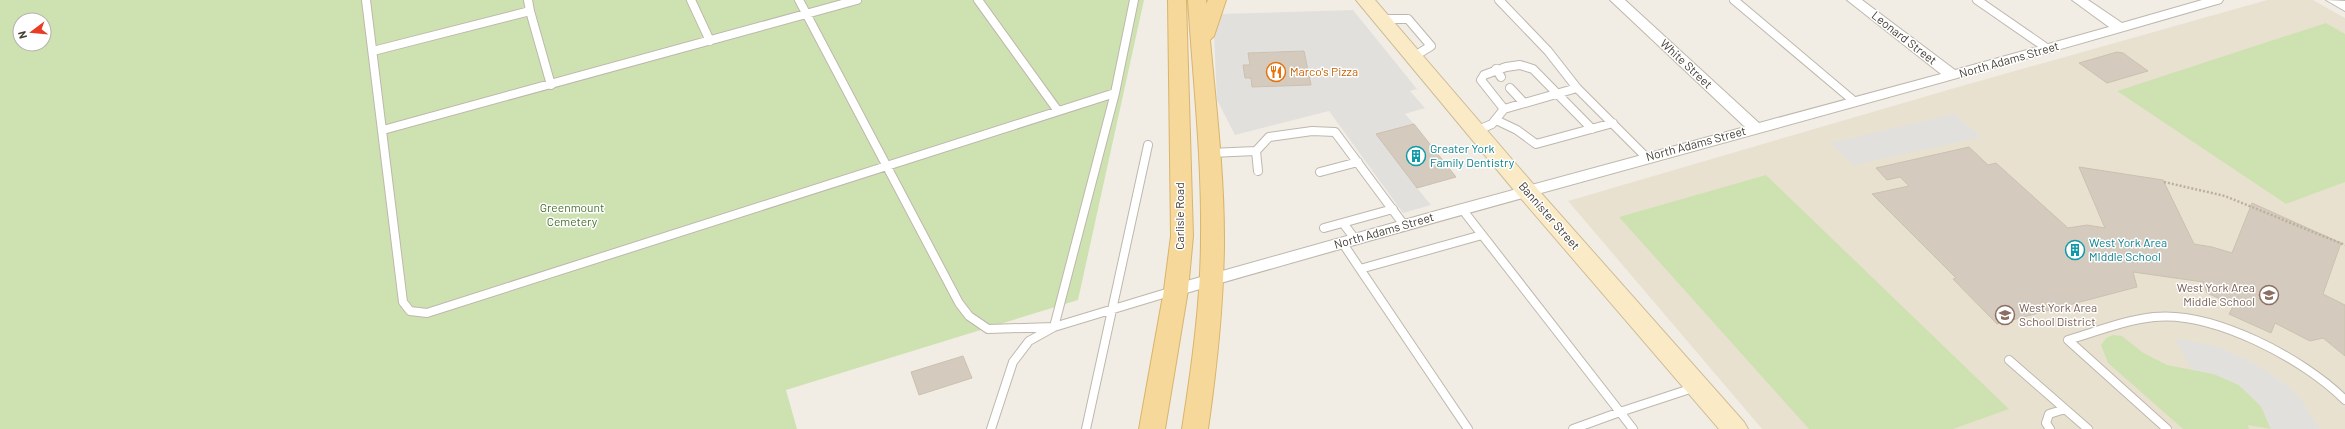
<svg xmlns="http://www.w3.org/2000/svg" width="2345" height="429" viewBox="0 0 2345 429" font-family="Barlow,sans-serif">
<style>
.education{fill:#e9e1d0}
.green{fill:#cee2b1;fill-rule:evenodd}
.parking{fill:#e2e0dd;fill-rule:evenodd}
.building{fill:#d4cbbe;stroke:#ccc0af}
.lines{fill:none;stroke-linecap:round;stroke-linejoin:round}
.lane-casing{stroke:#beb7ac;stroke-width:10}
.street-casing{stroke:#beb7ac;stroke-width:2}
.secondary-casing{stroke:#cdbd98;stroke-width:2}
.primary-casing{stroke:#d9b46b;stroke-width:2}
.path{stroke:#bcaf9b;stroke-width:2.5;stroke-dasharray:2 2;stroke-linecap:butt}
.lane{stroke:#fff;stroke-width:8}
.street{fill:#fff;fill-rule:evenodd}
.secondary{fill:#faebc6;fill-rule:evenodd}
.primary{fill:#f5d89a;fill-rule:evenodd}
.labels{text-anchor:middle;stroke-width:3;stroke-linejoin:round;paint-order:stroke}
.street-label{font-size:12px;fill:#433d35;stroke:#fff}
.food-label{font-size:12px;fill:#c56008;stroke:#fff;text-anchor:start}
.culture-label{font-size:12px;fill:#0d838f;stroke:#fff;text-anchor:start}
.park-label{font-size:12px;fill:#496f2e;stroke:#fff}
.education-label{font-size:12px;fill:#785e54;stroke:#fff;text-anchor:end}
</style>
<rect width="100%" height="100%" fill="#f1ede5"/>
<path class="education" d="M2267,0H2313L2345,18V429H1762L1568,201L1951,89Z"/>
<path class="green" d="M0,0H1144L1078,300L786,390L797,429H0ZM20,20H44V44H20Z
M2326,23L2345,34V182L2286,204L2117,91Z
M1766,175L2009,409L1953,429H1809L1619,217Z
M2113,335L2122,336L2142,352L2167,365L2214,374L2239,385L2261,406L2271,429L2248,425L2249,429H2183L2108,363L2101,345L2106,338Z"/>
<path class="parking" d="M1353,10L1417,89L1410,91L1425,108L1405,114L1414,124L1417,188L1431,205L1403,213L1329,111L1235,135L1217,100L1214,36L1219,14ZM1304,51L1311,85L1253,87L1251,78H1245L1243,66L1250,65L1248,53Z
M1954,114L1982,137L1854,165L1830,143Z
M2174,338L2217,346L2252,362L2287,385L2300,398L2320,429H2271L2261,406L2239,385L2214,374L2193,370Z"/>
<path class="building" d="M1304,51L1311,85L1252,87L1251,78H1245L1243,65H1250L1248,53Z
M2117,52L2123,53L2148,71L2107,83L2079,63Z
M1414,124L1456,177L1417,188L1376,134Z
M1969,147L1988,165L1996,163L2068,228L2087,225L2105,228L2079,167L2163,180L2194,244L2212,247L2232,253L2252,203L2341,243L2323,294L2345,305V356L2323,338L2310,341L2275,323L2271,333L2229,314L2234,305L2207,293L2203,282L2133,272L2137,287L1997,324L1953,279L1956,278L1872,194L1909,186L1900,177L1887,180L1876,168Z
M963,356L972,378L919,395L911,372Z"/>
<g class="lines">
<g class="lane-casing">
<path id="lane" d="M366,0L403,302L410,311L427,313L1115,93L1134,0
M528,0L530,11
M691,0L710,41
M799,0L959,303L969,316L988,329L1054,327L1115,93
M978,0L1058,111
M1499,0L1548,51L1577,88
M1734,0L1855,102
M1977,0L2048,49
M1381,19H1408L1431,46L1413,57
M373,51L530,11L551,85
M1496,69L1501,77
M1510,88L1524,103
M1504,109L1481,80L1484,75L1506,67L1520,65L1533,69L1592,129
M1496,120L1517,130L1536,144L1613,123
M383,130L857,0
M1476,131L1492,124L1504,109L1577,88L1647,158
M1256,151L1269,137L1312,131L1335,132L1404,225
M1210,153L1256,151L1258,171
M1320,172L1358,162
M1462,209L1620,412L1696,387
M1343,223L1355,239
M1324,228L1393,209
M1342,242L1360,269L1482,235
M1360,269L1468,429
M2009,360L2088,429
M991,429L1013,362L1029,341L1054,327L1173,291
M1086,429L1148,145
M1573,429L1620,412L1633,429
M2050,429L2046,423L2049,414L2065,409
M2167,429L2068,340C2095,332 2125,320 2154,317C2213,311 2303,358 2345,400"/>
</g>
<g class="street-casing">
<path id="street" d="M1610,0H1625L1759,123L1941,74L1847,0H1862L1955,70L2109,27L2072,0H2088L2122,23L2202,0H2223L2221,3C1875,104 1523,195 1176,296L1170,294L1168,290L1170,286L1176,284L1436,211L1745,127Z
M2326,0L2345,1V11Z"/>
</g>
<g class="secondary-casing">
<path id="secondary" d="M1356,0H1375L1534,185L1744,422L1748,429H1719L1518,195Z"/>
</g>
<g class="primary-casing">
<path id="primary" d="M1168,0H1186L1193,236L1188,290L1165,429H1139L1164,290L1171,236Z
M1188,0H1206V4L1208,0H1226L1214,36L1210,40C1216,106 1224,172 1224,238C1224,302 1217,366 1208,429H1182C1192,365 1201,301 1201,236C1202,157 1193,79 1188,0Z"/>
</g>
<path class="path" d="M2164,182L2225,196L2345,245"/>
<use href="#lane" class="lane"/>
<use href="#street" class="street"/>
<use href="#secondary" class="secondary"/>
<use href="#primary" class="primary"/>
</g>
<defs>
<g id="restaurant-ring" transform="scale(1)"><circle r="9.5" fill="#fff" stroke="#e8710a" stroke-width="1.5"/><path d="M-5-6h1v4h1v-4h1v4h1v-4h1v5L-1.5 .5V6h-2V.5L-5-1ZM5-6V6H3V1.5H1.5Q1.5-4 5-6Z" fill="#e8710a"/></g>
<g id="building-ring" transform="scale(1)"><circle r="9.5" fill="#fff" stroke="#0f9aa8" stroke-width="1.5"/><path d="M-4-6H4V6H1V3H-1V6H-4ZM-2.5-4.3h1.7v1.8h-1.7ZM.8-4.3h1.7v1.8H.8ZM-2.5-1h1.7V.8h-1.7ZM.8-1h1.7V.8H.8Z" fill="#0f9aa8"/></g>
<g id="school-ring" transform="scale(1)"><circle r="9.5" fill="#fff" stroke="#8d6e63" stroke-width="1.5"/><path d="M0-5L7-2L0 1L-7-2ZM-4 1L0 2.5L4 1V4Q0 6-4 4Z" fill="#8d6e63"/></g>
</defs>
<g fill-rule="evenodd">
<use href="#restaurant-ring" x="1276" y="72"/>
<use href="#building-ring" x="1416" y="156"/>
<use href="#building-ring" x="2075" y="250"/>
<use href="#school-ring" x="2269" y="295"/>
<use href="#school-ring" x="2005" y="315"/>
</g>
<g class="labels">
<g class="street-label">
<text transform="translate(1904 38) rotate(38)" y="4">Leonard Street</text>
<text transform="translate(2009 60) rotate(-16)" y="4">North Adams Street</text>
<text transform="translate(1686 64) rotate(43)" y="4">White Street</text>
<text transform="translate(1696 144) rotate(-15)" y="4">North Adams Street</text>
<text transform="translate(1180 216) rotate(-90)" y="4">Carlisle Road</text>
<text transform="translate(1549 216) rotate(49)" y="4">Bannister Street</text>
<text transform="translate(1384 231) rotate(-16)" y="4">North Adams Street</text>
</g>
<g class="food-label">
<text x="1290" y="76">Marco's Pizza</text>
</g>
<g class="culture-label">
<text x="1430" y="153">Greater York<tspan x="1430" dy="14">Family Dentistry</tspan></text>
<text x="2089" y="247">West York Area<tspan x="2089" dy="14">MIddle School</tspan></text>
</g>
<g class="park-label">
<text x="572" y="212">Greenmount<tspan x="572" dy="14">Cemetery</tspan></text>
</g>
<g class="education-label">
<text x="2255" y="292">West York Area<tspan x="2255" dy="14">Middle School</tspan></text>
<text x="2019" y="312" text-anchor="start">West York Area<tspan x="2019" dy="14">School District</tspan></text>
</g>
</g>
<g transform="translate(32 32) rotate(254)"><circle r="19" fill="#ffffff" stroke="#b4b1ae"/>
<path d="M0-3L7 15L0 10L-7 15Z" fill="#e83c25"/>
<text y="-6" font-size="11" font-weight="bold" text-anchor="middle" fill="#433d35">N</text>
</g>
</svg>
